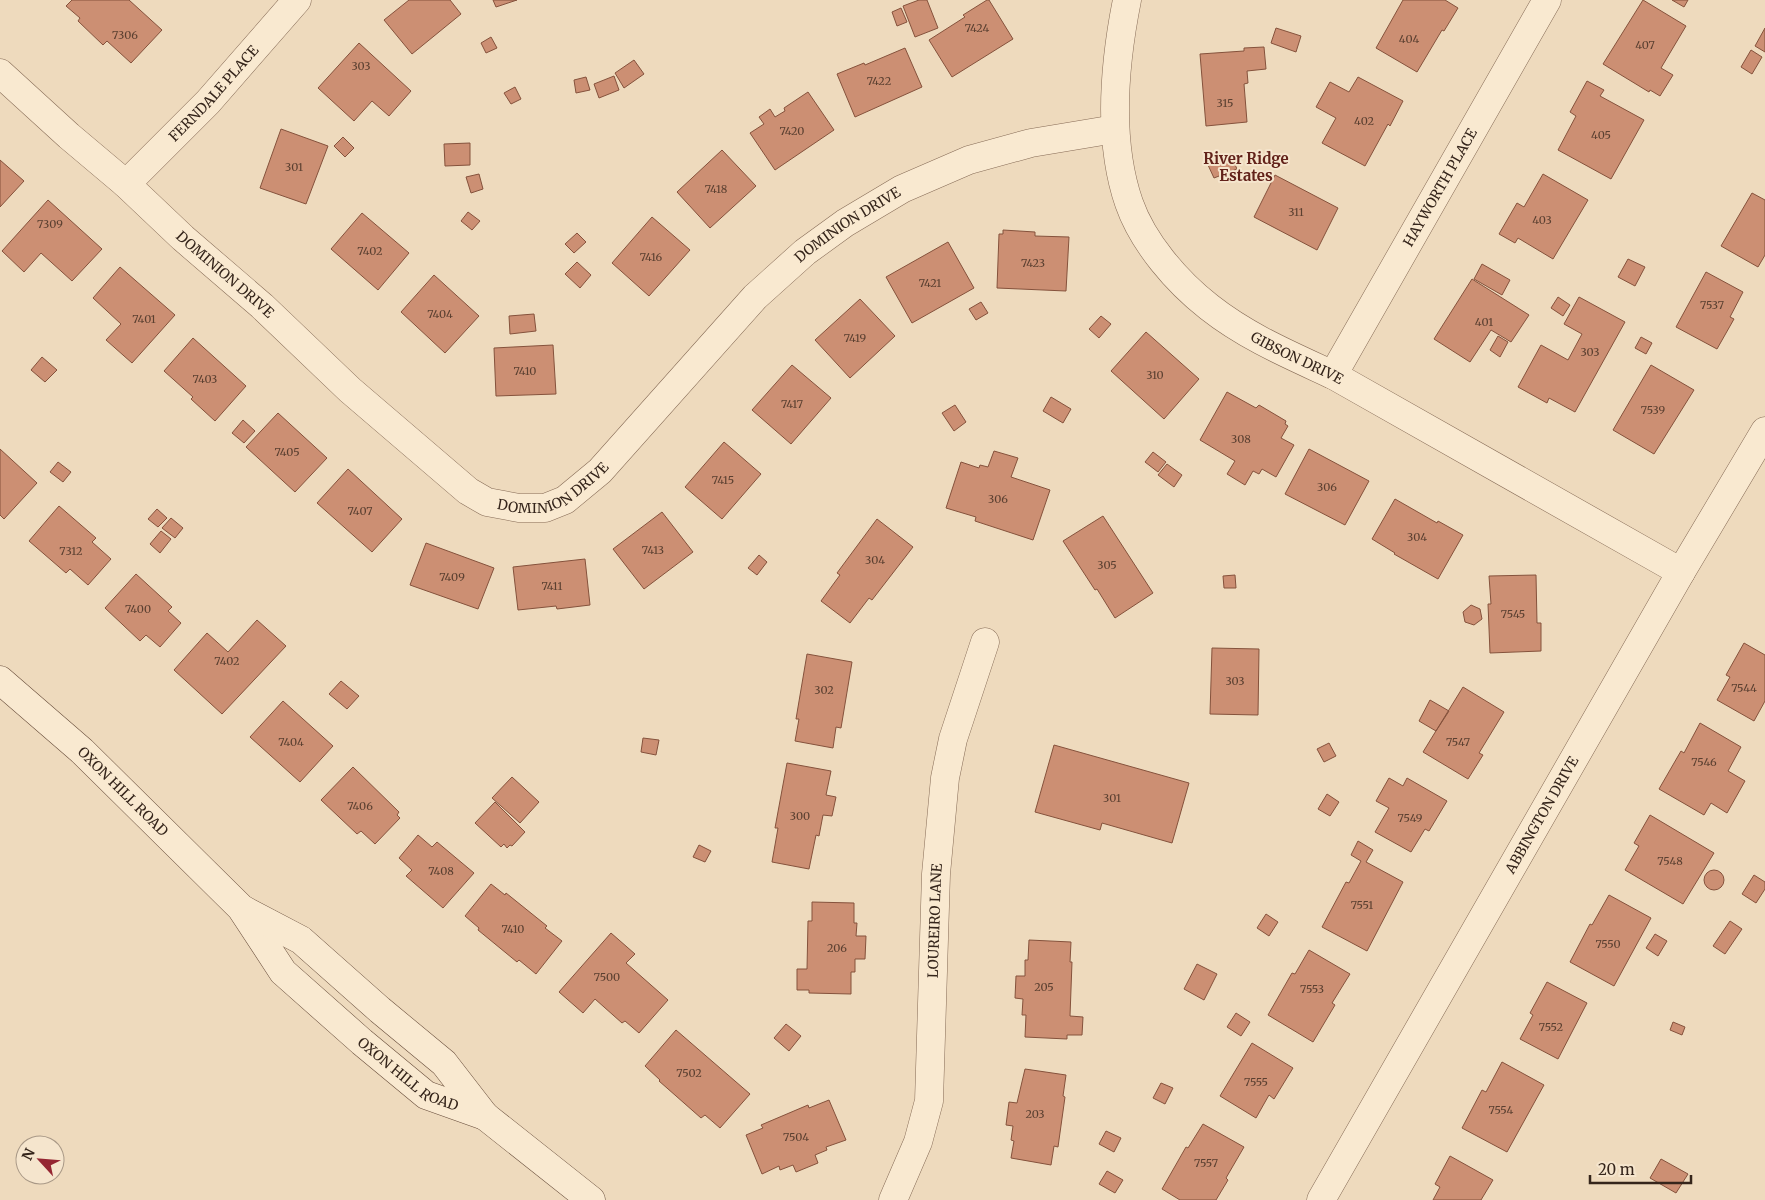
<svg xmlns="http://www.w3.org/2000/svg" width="1765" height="1200" viewBox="0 0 1765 1200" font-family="Merriweather,serif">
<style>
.building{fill:#cc8f73;stroke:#85523c}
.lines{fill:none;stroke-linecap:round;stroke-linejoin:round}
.minor-casing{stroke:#866b56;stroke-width:29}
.secondary-casing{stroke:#674c3a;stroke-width:29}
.minor{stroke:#f9e9d0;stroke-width:28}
.secondary{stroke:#f9e9d0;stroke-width:28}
.labels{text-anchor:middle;stroke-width:4;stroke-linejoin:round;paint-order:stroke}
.number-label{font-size:11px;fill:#5b4031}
.street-label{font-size:14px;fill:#35251b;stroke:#f5e5cd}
.neighbourhood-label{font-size:15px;font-weight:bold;fill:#62221a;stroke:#f5e5cd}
</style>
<rect width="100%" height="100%" fill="#eedabd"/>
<path class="building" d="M72,0H129L162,30L131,63L107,41L103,45L78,21L80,18L66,6Z
M409,0H450L461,14L412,54L384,20Z
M493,0H517L496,7Z
M919,0H927L938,28L915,37L903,6Z
M987,0H989L1013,39L952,77L929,40L965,17L963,15Z
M1403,0H1445L1458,8L1444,31L1442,30L1417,72L1376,48Z
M1643,0L1686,26L1661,68L1673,75L1660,96L1650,90L1649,92L1603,64Z
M1672,0H1688L1684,7Z
M901,8L907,22L897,26L892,12Z
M1276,28L1301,36L1296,52L1271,43Z
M1765,28V52L1755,46Z
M491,37L497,48L486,53L481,43Z
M359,43L411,91L389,116L372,101L354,121L318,88Z
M1264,47L1266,69L1247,71L1248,83L1244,84L1247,122L1206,126L1200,54L1244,51V48Z
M905,48L922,87L855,117L837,74L864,63L865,65Z
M1751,50L1762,57L1752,74L1741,67Z
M634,60L644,74L624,88L615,73Z
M614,76L619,90L599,98L594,84Z
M586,77L590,90L576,93L574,80Z
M1358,77L1403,101L1390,126L1388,124L1365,166L1322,143L1336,118L1316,107L1330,82L1349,92Z
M1587,81L1604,90L1600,96L1644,120L1611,179L1558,150L1576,116L1570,112Z
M515,87L521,99L511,104L504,93Z
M808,92L834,130L775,170L750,133L764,124L759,117L770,109L775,117L785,111L784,108Z
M281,129L328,146L306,204L260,188Z
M343,137L354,148L345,157L334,146Z
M470,143V165L445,166L444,144Z
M722,150L756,186L710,228L677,192Z
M1231,156L1237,169L1214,178L1208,165Z
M0,160L24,181L0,207Z
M479,174L483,189L471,193L466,177Z
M1543,174L1588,200L1553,259L1518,238L1515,243L1499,234L1517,203L1524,207Z
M1275,175L1338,208L1317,250L1254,217Z
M1752,193L1765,200V255L1758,267L1721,246Z
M48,200L102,249L72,281L41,253L24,272L2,251Z
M468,212L480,221L472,230L461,221Z
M362,213L409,253L378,290L331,249Z
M652,217L690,250L649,296L612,263Z
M1003,230L1035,232V236L1069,237L1066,291L997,288L999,234H1003Z
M577,233L586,242L574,253L565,244Z
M948,242L974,288L912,323L886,277Z
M1628,259L1645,267L1635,286L1618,277Z
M577,262L591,275L580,288L565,274Z
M1482,264L1510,280L1502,295L1474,279Z
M120,267L175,315L132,363L106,340L121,324L93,298Z
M1706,272L1743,292L1730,317L1734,319L1717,349L1676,327Z
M434,275L479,316L445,353L401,312Z
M1472,279L1529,315L1511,342L1491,330L1470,362L1434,339Z
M1558,297L1570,305L1563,316L1551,308Z
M1579,297L1625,322L1575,412L1549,398L1547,403L1518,387L1541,345L1568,360L1582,334L1564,324Z
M860,299L895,336L850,378L815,340Z
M981,302L988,313L976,320L969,309Z
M534,314L536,331L510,334L509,316Z
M1101,316L1111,324L1099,338L1089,329Z
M1146,332L1199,379L1164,419L1111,371Z
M1498,336L1508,342L1500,357L1490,350Z
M1641,337L1652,343L1646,354L1635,348Z
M193,338L246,386L215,421L191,399L193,397L164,371Z
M553,345L556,394L496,396L494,348Z
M42,357L57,370L45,382L31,370Z
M792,365L831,398L791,444L752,410Z
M1651,365L1694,390L1654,454L1613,430Z
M1227,392L1256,408L1259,405L1286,421L1285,424L1288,426L1281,438L1294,445L1276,477L1262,469L1259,474L1253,471L1245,485L1227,474L1235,461L1200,440Z
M1051,397L1071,409L1063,423L1043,411Z
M955,405L966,422L954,431L942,413Z
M278,413L327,458L295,492L246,447Z
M243,420L255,431L244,443L232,433Z
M724,442L761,474L722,519L685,487Z
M0,449L37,483L4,519L0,515Z
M1309,449L1369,481L1345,525L1285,494Z
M994,451L1018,458L1011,477L1050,490L1033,540L975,521L976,517L946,508L961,462L979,468L980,465L988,467Z
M1153,452L1166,462L1158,472L1145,462Z
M58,462L71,472L63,482L50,472Z
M1167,464L1182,475L1174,487L1158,475Z
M348,469L402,519L372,552L317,503Z
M1395,499L1437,523L1438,521L1463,535L1438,579L1394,554L1395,553L1372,539Z
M59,506L96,538L92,542L111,559L88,585L70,569L66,573L29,541Z
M157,509L167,518L158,527L148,519Z
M662,512L693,552L644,589L613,549Z
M1103,516L1153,593L1115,618L1097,589L1095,590L1063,541Z
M171,518L183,528L175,538L162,528Z
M877,519L913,547L872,600L869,598L850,623L821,601L840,575L837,573Z
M161,531L171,539L160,553L150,544Z
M426,543L494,568L478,609L410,585Z
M759,555L767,562L757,575L748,568Z
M585,559L590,605L557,609L556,606L518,610L513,567Z
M136,574L172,607L168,611L181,623L160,647L146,635L140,641L105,608Z
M1235,575L1236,588H1224L1223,576Z
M1536,575L1537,623H1541V651L1490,653L1488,604H1491L1489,576Z
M1471,605L1480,609L1482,619L1474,625L1465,622L1463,612Z
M257,620L286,646L222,714L174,670L207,633L228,652Z
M1744,643L1765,655V701L1754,721L1717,700L1730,677L1726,675Z
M1212,648L1259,649L1258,715L1210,714Z
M807,654L852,662L841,728L836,727L833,748L795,741L799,719H796Z
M341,681L359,696L347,709L329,694Z
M1463,687L1504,712L1479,753L1483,755L1468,779L1423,752Z
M1430,700L1449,711L1436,731L1419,721Z
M283,701L333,746L300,782L250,737Z
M1700,723L1741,747L1728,771L1745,781L1727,813L1711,803L1704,815L1659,789L1681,751L1684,753Z
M643,738L659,740L656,755L641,752Z
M1329,743L1336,756L1324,762L1317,749Z
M1054,745L1189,783L1172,843L1102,823L1100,830L1035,812Z
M787,763L831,771L826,795L836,797L832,816L823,815L819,836L816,835L809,869L772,862L778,828H775Z
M353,767L399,812L397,815L400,818L375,844L361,831L357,834L321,800Z
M512,777L539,802L520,823L492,798Z
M1389,778L1403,786L1407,778L1447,801L1429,831L1425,829L1411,852L1375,832L1389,808L1376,801Z
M1327,794L1339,802L1330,816L1318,809Z
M495,802L525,832L512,846L510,845L507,848L504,844L501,847L475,823Z
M1650,815L1714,853L1683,904L1625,870L1639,846L1634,843Z
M418,835L432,847L437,842L474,873L443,908L406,876L412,870L399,858Z
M1358,841L1373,850L1366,862L1403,882L1367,951L1322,927L1346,882L1349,883L1361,861L1351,855Z
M699,845L711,851L705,862L693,857Z
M1704 880a10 10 0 1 1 20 0a10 10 0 1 1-20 0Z
M1754,875L1765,882V889L1756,903L1742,894Z
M491,884L505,895L506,893L547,926L545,928L562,941L536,974L519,960L517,962L478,930L479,928L465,916Z
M1609,895L1651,918L1614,986L1570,962L1590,924L1592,925Z
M812,902L854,903V923H857L856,936H866L865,959H855V972H851V994L809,993V990H797V969H807L808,921H812Z
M1266,914L1278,922L1269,936L1257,928Z
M1730,921L1742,929L1725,954L1713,946Z
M611,933L635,954L626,963L668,1000L639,1033L625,1021L622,1023L595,999L583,1013L559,992Z
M1655,934L1667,941L1658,956L1646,948Z
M1029,940L1071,942L1070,962H1072L1070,1016L1083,1017L1082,1035H1067V1039L1025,1037L1026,1015H1022L1023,999L1015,998L1016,976H1025V960H1028Z
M1309,950L1350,974L1332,1003L1335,1005L1313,1042L1268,1015L1292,973L1295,974Z
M1197,964L1217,974L1204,1000L1184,989Z
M1547,982L1587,1003L1558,1059L1520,1039L1533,1015L1530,1013Z
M1236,1013L1250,1022L1241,1036L1227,1027Z
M1673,1022L1685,1027L1682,1035L1670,1030Z
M786,1024L801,1036L789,1051L774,1038Z
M676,1030L750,1094L720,1128L705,1115L701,1118L659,1081L660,1080L645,1066Z
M1252,1043L1293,1068L1274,1099L1269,1095L1256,1118L1220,1096Z
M1502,1062L1544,1085L1507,1152L1462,1128L1482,1090L1486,1092Z
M1025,1069L1066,1075L1063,1096L1065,1097L1058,1147L1054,1146L1051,1165L1011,1158L1014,1141L1011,1140L1013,1126L1006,1125L1009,1102L1017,1103Z
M1161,1083L1173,1088L1165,1104L1153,1098Z
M829,1100L846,1140L826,1147L827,1150L815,1155L818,1163L796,1172L793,1165L780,1170L779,1166L762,1174L746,1135L763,1128L761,1125L808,1105L809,1108Z
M1203,1124L1244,1147L1226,1178L1228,1180L1216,1200H1180L1162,1189L1186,1147L1188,1148Z
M1106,1131L1121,1138L1114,1152L1099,1144Z
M1450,1156L1493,1180L1481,1200H1433L1440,1187L1435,1184Z
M1661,1159L1688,1174L1676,1193L1650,1178Z
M1107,1171L1123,1180L1115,1193L1099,1184Z"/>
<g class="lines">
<g class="minor-casing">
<g id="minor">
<path id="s1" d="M1127,0C1114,65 1107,139 1129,203C1143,243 1177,282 1209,307C1247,337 1290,355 1333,375L1681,572"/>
<path id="s2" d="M0,73L69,136L126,184L183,238L262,306L350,390L468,491L487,502L519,508H545L565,500L600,471L755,297L805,252L845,223L902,189L969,160L1031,143L1115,129"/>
<path id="s3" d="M126,184L208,102L297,0"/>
<path id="s4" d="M1333,375L1547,0"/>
<path id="s5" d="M893,1200L918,1142L929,1101L936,874L945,778L953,739L985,642"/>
<path id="s6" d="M1321,1200L1681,572L1765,431"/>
</g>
</g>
<g class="secondary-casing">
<g id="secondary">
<path id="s7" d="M0,680L82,751L241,908L283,972L362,1042L426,1095L485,1116"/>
<path d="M244,910L301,940L380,1010L444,1063L485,1116L591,1200"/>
</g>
</g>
<use href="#minor" class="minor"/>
<use href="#secondary" class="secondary"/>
</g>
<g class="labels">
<g class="number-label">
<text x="977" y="32">7424</text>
<text x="125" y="39">7306</text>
<text x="1409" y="43">404</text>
<text x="1645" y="49">407</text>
<text x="361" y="70">303</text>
<text x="879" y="85">7422</text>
<text x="1225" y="107">315</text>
<text x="1364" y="125">402</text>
<text x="792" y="135">7420</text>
<text x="1601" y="139">405</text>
<text x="294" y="171">301</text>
<text x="716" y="193">7418</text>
<text x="1296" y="216">311</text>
<text x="1542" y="224">403</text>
<text x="50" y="228">7309</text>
<text x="370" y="255">7402</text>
<text x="651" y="261">7416</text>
<text x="1033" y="267">7423</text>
<text x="930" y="287">7421</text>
<text x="1712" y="309">7537</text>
<text x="440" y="318">7404</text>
<text x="144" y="323">7401</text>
<text x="1484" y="326">401</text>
<text x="855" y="342">7419</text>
<text x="1590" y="356">303</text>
<text x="525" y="375">7410</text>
<text x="1155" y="379">310</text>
<text x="205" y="383">7403</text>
<text x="792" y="408">7417</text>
<text x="1653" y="414">7539</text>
<text x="1241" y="443">308</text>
<text x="287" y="456">7405</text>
<text x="723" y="484">7415</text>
<text x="1327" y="491">306</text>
<text x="998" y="503">306</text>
<text x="360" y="515">7407</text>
<text x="1417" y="541">304</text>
<text x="653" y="554">7413</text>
<text x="71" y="555">7312</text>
<text x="875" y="564">304</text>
<text x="1107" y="569">305</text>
<text x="452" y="581">7409</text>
<text x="552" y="590">7411</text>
<text x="138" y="613">7400</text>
<text x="1513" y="618">7545</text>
<text x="227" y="665">7402</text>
<text x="1235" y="685">303</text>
<text x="1744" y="692">7544</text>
<text x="824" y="694">302</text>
<text x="291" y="746">7404</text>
<text x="1458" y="746">7547</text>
<text x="1704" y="766">7546</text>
<text x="1112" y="802">301</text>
<text x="360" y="810">7406</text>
<text x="800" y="820">300</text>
<text x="1410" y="822">7549</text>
<text x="1670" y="865">7548</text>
<text x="441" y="875">7408</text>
<text x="1362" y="909">7551</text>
<text x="513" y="933">7410</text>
<text x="1608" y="948">7550</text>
<text x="837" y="952">206</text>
<text x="607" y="981">7500</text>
<text x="1044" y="991">205</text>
<text x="1312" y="993">7553</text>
<text x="1551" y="1031">7552</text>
<text x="689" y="1077">7502</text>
<text x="1256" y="1086">7555</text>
<text x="1501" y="1114">7554</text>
<text x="1035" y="1118">203</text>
<text x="796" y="1141">7504</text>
<text x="1206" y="1167">7557</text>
</g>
<g class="street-label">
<text dy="5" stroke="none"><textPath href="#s3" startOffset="126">FERNDALE PLACE</textPath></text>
<text dy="5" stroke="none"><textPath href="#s4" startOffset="216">HAYWORTH PLACE</textPath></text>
<text dy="5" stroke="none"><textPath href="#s2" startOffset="1126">DOMINION DRIVE</textPath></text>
<text dy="5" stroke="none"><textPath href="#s2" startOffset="302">DOMINION DRIVE</textPath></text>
<text dy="5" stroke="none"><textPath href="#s1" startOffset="440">GIBSON DRIVE</textPath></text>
<text dy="5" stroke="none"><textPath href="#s2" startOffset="722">DOMINION DRIVE</textPath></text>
<text dy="5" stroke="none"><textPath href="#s7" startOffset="166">OXON HILL ROAD</textPath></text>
<text dy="5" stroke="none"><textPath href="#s6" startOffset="444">ABBINGTON DRIVE</textPath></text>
<text dy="5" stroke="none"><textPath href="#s5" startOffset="286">LOUREIRO LANE</textPath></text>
<text dy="5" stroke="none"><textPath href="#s7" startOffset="571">OXON HILL ROAD</textPath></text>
</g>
<g class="neighbourhood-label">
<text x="1246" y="164">River Ridge<tspan x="1246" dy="17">Estates</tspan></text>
</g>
</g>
<g transform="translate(40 1160) rotate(296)"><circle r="24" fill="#f5e5cd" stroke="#a89886"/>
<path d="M0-4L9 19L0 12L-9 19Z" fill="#952632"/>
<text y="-8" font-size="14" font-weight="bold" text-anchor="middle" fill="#35251b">N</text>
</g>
<path d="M1590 1175v8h101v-8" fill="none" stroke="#35251b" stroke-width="2.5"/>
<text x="1598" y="1175" font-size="15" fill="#35251b" stroke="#f5e5cd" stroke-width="4" paint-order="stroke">20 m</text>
</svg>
